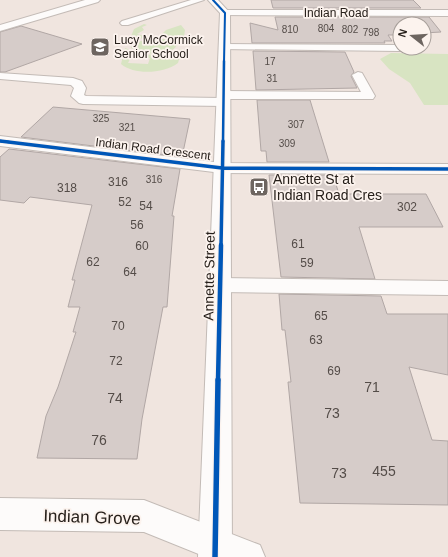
<svg xmlns="http://www.w3.org/2000/svg" width="448" height="557" viewBox="0 0 448 557" font-family="Helvetica,sans-serif">
<style>
.green{fill:#d8e4c2}
.building{fill:#d6ccc9;stroke:#b1a7a5}
.lines{fill:none;stroke-linecap:round;stroke-linejoin:round}
.service-casing{stroke:#c3bbb6;stroke-width:2}
.minor-casing{stroke:#c3bbb6;stroke-width:2}
.tertiary-casing{stroke:#c3bbb6;stroke-width:2}
.secondary-casing{stroke:#c3bbb6;stroke-width:2}
.service{fill:#fdfbfa;fill-rule:evenodd}
.minor{fill:#fdfbfa;fill-rule:evenodd}
.tertiary{fill:#fdfbfa;fill-rule:evenodd}
.secondary{fill:#fdfbfa;fill-rule:evenodd}
.cycleway-far4-casing{stroke:#fcf3ee;stroke-width:3}
.cycleway-far3-casing{stroke:#fcf3ee;stroke-width:4}
.cycleway-far2-casing{stroke:#fcf3ee;stroke-width:5.5}
.cycleway-far1-casing{stroke:#fcf3ee;stroke-width:7}
.cycleway-casing{stroke:#fcf3ee;stroke-width:8}
.cycleway-far4{stroke:#0057b8;stroke-width:2}
.cycleway-far3{stroke:#0057b8;stroke-width:2.5}
.cycleway-far2{stroke:#0057b8;stroke-width:3.5}
.cycleway-far1{stroke:#0057b8;stroke-width:4.5}
.cycleway{stroke:#0057b8;stroke-width:5.5}
.labels{text-anchor:middle;stroke-width:3.5;stroke-linejoin:round;paint-order:stroke}
.far-number-label{font-size:10px;fill:#544c48}
.far-street-label{font-size:12px;fill:#27201b;stroke:#fcf3ee}
.far-poi-label{font-size:12px;fill:#27201b;stroke:#fcf3ee;text-anchor:start}
.number-label{font-size:12px;fill:#544c48}
.poi-label{font-size:14px;fill:#27201b;stroke:#fcf3ee;text-anchor:start}
.street-label{font-size:14px;fill:#27201b;stroke:#fcf3ee}
.near-number-label{font-size:14px;fill:#544c48}
.near-street-label{font-size:17px;fill:#27201b;stroke:#fcf3ee}
</style>
<rect width="100%" height="100%" fill="#f0e5df"/>
<path class="green" d="M144,24L147,25L142,27L144,30L137,34L148,37L129,41L134,29Z
M181,25L185,30L183,43L176,39L160,36L166,30Z
M153,38L172,40L177,45C170,58 142,54 131,48L133,43Z
M125,48L141,54L139,58L131,57L128,63L148,64L150,58H144L145,55L166,54L182,49L178,63C165,73 135,76 121,64Z
M391,53L448,54V105H424L410,83L389,69L380,59Z"/>
<path class="building" d="M271,0H413L421,8H273Z
M275,17H429L441,32L424,33V24H400V33H395L396,35H388L392,41H384L385,43H252L250,23L278,30Z
M21,26L82,44L5,72H0V32Z
M253,51L345,52L354,72L351,76L357,88L256,90Z
M257,100H310L329,162H267L266,151H261Z
M53,107L190,119L182,157L21,137Z
M9,149L180,169L172,216H174L167,307H163L142,419L137,459L37,458L46,416L58,387L76,332H73L80,307H68L75,280H72L92,205L30,197L24,203L0,200V157Z
M269,175H333L339,194H426L443,227H359L375,279L281,277Z
M279,294L381,296L387,314H448V375L409,367L432,440L448,441V505L300,503L288,382H291L285,330H282Z"/>
<g class="lines">
<g class="service-casing">
<path id="service" d="M191,0H204L128,25H122L120,23L122,21Z
M225,44L400,45V48H405L400,51L221,49L220,47Z
M358,72L362,73L375,96L373,99H225L229,102L223,106L83,104L79,103L71,96L74,88L71,85L0,79V73L73,78L82,81L86,88L84,95L86,96L221,98L217,95L223,91L361,92L352,75Z
M220,278L448,281V295L220,292L213,290L210,285L213,280Z"/>
</g>
<g class="minor-casing">
<path id="minor" d="M225,10H448V16L221,15L220,13Z
M0,136L222,163L448,164V174L222,173L0,146Z
M0,498L144,500L260,545L265,557H206L144,532L0,530Z"/>
</g>
<g class="tertiary-casing">
<path id="tertiary" d="M208,0H218L230,13L232,557H198L220,13Z"/>
</g>
<g class="secondary-casing">
<path id="secondary" d="M85,0H100L98,2L0,31V25Z"/>
</g>
<use href="#service" class="service"/>
<use href="#minor" class="minor"/>
<use href="#tertiary" class="tertiary"/>
<use href="#secondary" class="secondary"/>
<g class="cycleway-far4-casing">
<path id="cycleway-far4" d="M213,0L225,13L224,62"/>
</g>
<g class="cycleway-far3-casing">
<path id="cycleway-far3" d="M0,141L9,142
M223,142L224,61"/>
</g>
<g class="cycleway-far2-casing">
<path id="cycleway-far2" d="M0,141L222,168L448,169
M221,246L223,141"/>
</g>
<g class="cycleway-far1-casing">
<path id="cycleway-far1" d="M218,381L221,245"/>
</g>
<g class="cycleway-casing">
<path id="cycleway" d="M215,557L218,380"/>
</g>
<use href="#cycleway-far4" class="cycleway-far4"/>
<use href="#cycleway-far3" class="cycleway-far3"/>
<use href="#cycleway-far2" class="cycleway-far2"/>
<use href="#cycleway-far1" class="cycleway-far1"/>
<use href="#cycleway" class="cycleway"/>
</g>
<defs>
<g id="school-square" transform="scale(1)"><rect x="-9" y="-9" width="18" height="18" rx="4" fill="#6d6560" stroke="#fcf3ee"/><path d="M0-5L7-2L0 1L-7-2ZM-4 1L0 2.5L4 1V4Q0 6-4 4Z" fill="#fff"/></g>
<g id="bus-square" transform="scale(1)"><rect x="-9" y="-9" width="18" height="18" rx="4" fill="#6d6560" stroke="#fcf3ee"/><path d="M-5-6H5V4H4V6H2V4H-2V6H-4V4H-5ZM-3.5-4V0h7V-4ZM-3.5 1.2v1.5H-2V1.2ZM2 1.2v1.5H3.5V1.2Z" fill="#fff"/></g>
</defs>
<g fill-rule="evenodd">
<use href="#school-square" x="100" y="47"/>
<use href="#bus-square" x="259" y="187"/>
</g>
<g class="labels">
<g class="far-number-label">
<text x="326" y="32">804</text>
<text x="290" y="33">810</text>
<text x="350" y="33">802</text>
<text x="371" y="36">798</text>
<text x="270" y="65">17</text>
<text x="272" y="82">31</text>
<text x="101" y="122">325</text>
<text x="296" y="128">307</text>
<text x="127" y="131">321</text>
<text x="287" y="147">309</text>
<text x="154" y="183">316</text>
</g>
<g class="far-street-label">
<text x="336" y="17">Indian Road</text>
<text transform="translate(153 149) rotate(7)" y="4">Indian Road Crescent</text>
</g>
<g class="far-poi-label">
<text x="114" y="44">Lucy McCormick<tspan x="114" dy="14">Senior School</tspan></text>
</g>
<g class="number-label">
<text x="118" y="186">316</text>
<text x="67" y="192">318</text>
<text x="125" y="206">52</text>
<text x="146" y="210">54</text>
<text x="407" y="211">302</text>
<text x="137" y="229">56</text>
<text x="298" y="248">61</text>
<text x="142" y="250">60</text>
<text x="93" y="266">62</text>
<text x="307" y="267">59</text>
<text x="130" y="276">64</text>
<text x="321" y="320">65</text>
<text x="118" y="330">70</text>
<text x="316" y="344">63</text>
<text x="116" y="365">72</text>
<text x="334" y="375">69</text>
</g>
<g class="poi-label">
<text x="273" y="184">Annette St at<tspan x="273" dy="16">Indian Road Cres</tspan></text>
</g>
<g class="street-label">
<text transform="translate(209 276) rotate(-89)" y="5">Annette Street</text>
</g>
<g class="near-number-label">
<text x="372" y="392">71</text>
<text x="115" y="403">74</text>
<text x="332" y="418">73</text>
<text x="99" y="445">76</text>
<text x="384" y="476">455</text>
<text x="339" y="478">73</text>
</g>
<g class="near-street-label">
<text transform="translate(92 517) rotate(2)" y="6">Indian Grove</text>
</g>
</g>
<g transform="translate(412 36) rotate(287)"><circle r="19" fill="#fcf3ee" stroke="#a79f9a"/>
<path d="M0-3L7 15L0 10L-7 15Z" fill="#6d6560"/>
<text y="-6" font-size="11" font-weight="bold" text-anchor="middle" fill="#27201b">N</text>
</g>
</svg>
